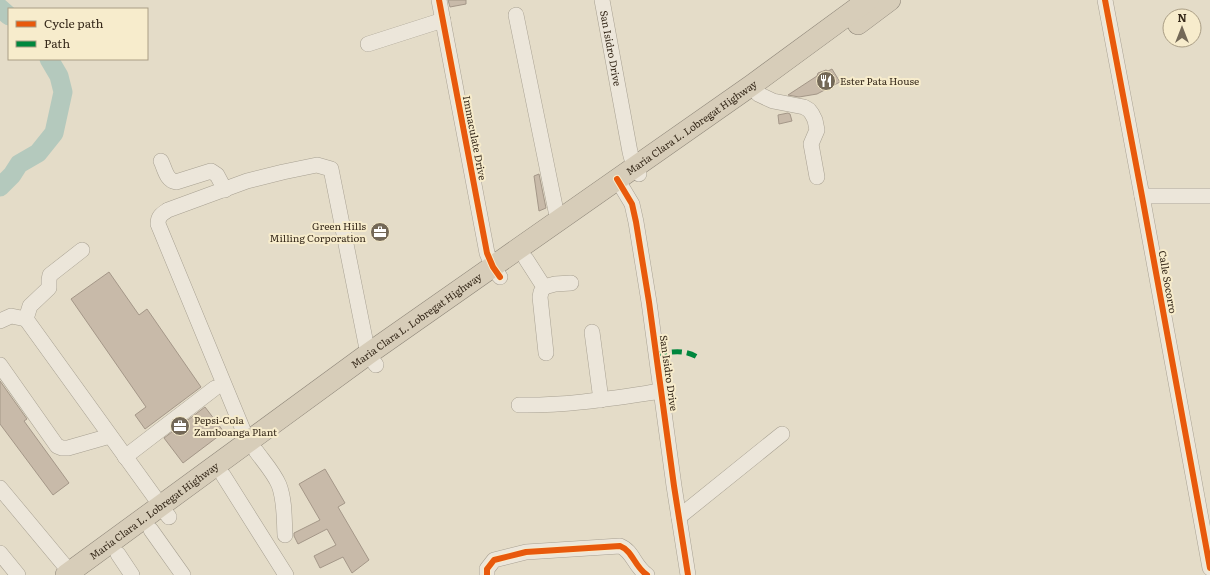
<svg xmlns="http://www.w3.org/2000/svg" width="1210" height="575" viewBox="0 0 1210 575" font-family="Literata,serif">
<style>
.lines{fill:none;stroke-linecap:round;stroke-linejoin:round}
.river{stroke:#b4c9bd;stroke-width:19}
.building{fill:#c8baa9;stroke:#a49788}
.minor-casing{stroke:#a8a192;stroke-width:16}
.highway-casing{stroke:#8e8679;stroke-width:22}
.minor{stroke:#ece6da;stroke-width:15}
.highway{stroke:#d7cdb9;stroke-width:21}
.quiet{stroke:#00873e;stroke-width:5;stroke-dasharray:10 5;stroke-linecap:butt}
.cycleway-casing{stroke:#f7eccc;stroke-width:8}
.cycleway{stroke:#e8590c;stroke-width:6}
.labels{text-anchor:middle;stroke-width:4;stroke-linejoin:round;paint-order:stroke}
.street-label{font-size:10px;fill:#36291a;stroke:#f7eccc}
.poi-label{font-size:10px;fill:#36291a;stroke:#f7eccc;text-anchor:start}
</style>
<rect width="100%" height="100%" fill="#e4dcc8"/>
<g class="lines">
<path class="river" d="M0,8L9,16
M0,187L12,175L19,164L38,153L54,133L63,92L59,76L49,59"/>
</g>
<path class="building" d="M448,0H466V4L450,7Z
M832,69L840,82L817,94L799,97L788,95L817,76L818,73L826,70L828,71Z
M788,113L790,114L792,121L779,124L778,115Z
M539,174L546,208L539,211L534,176Z
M109,272L139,315L147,309L201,387L145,429L135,415L146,407L71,299Z
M0,381L27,419L24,421L69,483L53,495L0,424Z
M205,407L224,432L183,463L164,438Z
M325,469L345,503L338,507L369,560L352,573L343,557L320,568L314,556L336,545L327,529L298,544L294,536V533L320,520L299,484Z"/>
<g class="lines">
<g class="minor-casing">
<g id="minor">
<path d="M439,0L487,253L493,267L500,277"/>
<path id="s1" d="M602,0L630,152L634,167L639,174"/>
<path d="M1105,0L1142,196L1210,568"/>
<path d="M516,15L558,221"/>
<path d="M368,44L443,20"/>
<path d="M758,94L773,101L804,107L809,110L812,114L815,120L817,130L811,144L817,177"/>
<path d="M161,161C165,169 166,180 176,182L211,171L217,175L225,190"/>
<path d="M617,179L632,204L636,222L649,302L674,486L688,575"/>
<path d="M1142,196H1210"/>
<path d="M82,250L50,275L49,280V288L30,306L26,319L169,517"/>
<path d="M526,259L544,287L541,292L540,297L546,353"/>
<path d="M544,287L555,284L571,283"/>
<path d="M0,321L11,316L26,319"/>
<path d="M592,332L601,400"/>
<path d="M0,365L57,446L62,448H68L110,436"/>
<path d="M519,405C567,406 614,398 662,391"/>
<path d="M248,442L158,224C158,216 162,214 168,210L247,181L283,172L317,165L331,169L368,354L376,365"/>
<path d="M256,451C264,462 274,473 279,485C285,501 284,519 285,535"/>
<path d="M125,457L215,388"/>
<path d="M223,475L286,575"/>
<path d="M0,488L70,572"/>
<path d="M679,517L782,434"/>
<path d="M151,530L183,575"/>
<path d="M0,553L18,575"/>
<path d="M118,554L132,575"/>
<path d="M487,575V569L494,560L526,552L620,546C633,551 634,566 647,575"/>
</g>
</g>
<g class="highway-casing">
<g id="highway">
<path d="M858,24L890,0"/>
<path id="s2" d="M66,575L368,354L752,85L868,0"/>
</g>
</g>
<use href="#minor" class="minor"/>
<use href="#highway" class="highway"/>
<path class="quiet" d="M657,354C671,352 684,349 697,357"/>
<g class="cycleway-casing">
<path id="cycleway" d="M439,0L487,253L493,267L500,277
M1105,0L1142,196L1210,568
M617,179L632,204L636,222L649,302L674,486L688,575
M487,575V569L494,560L526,552L620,546C633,551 634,566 647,575"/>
</g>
<use href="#cycleway" class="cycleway"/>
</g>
<defs>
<g id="restaurant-disc" transform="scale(1)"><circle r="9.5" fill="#736857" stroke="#f7eccc"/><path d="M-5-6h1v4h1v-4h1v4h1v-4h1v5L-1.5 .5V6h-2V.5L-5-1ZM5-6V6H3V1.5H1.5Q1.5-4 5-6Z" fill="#fff"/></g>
<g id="office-disc" transform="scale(1)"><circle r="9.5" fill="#736857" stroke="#f7eccc"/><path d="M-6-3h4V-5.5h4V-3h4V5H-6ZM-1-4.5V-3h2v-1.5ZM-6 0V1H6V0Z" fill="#fff"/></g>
</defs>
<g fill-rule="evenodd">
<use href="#restaurant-disc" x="826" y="81"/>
<use href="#office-disc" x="380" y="232"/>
<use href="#office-disc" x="180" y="426"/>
</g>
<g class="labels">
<g class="street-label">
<text dy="4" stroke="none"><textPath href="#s1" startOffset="49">San Isidro Drive</textPath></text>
<text dy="4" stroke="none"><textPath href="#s2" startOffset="769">Maria Clara L. Lobregat Highway</textPath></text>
<text transform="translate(475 138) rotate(79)" y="4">Immaculate Drive</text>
<text transform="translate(1168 282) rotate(80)" y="4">Calle Socorro</text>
<text dy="4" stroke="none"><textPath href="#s2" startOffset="433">Maria Clara L. Lobregat Highway</textPath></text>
<text transform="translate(669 373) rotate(82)" y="4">San Isidro Drive</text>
<text dy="4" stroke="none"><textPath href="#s2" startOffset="109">Maria Clara L. Lobregat Highway</textPath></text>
</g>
<g class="poi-label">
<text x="840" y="85">Ester Pata House</text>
<text x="366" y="230" text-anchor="end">Green Hills<tspan x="366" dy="12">Milling Corporation</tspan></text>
<text x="194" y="424">Pepsi-Cola<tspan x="194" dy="12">Zamboanga Plant</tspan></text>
</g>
</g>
<rect x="8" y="8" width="140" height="52" fill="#f7eccc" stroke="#aa9e85"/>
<rect x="16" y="21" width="20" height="6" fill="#e8590c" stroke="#aa9e85"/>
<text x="44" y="28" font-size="12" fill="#36291a">Cycle path</text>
<rect x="16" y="41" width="20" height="6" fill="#00873e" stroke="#aa9e85"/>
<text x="44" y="48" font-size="12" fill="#36291a">Path</text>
<g transform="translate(1182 28)"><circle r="19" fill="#f7eccc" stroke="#aa9e85"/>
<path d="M0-3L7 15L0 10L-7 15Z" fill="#736857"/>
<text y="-6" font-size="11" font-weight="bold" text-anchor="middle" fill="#36291a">N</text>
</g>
</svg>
